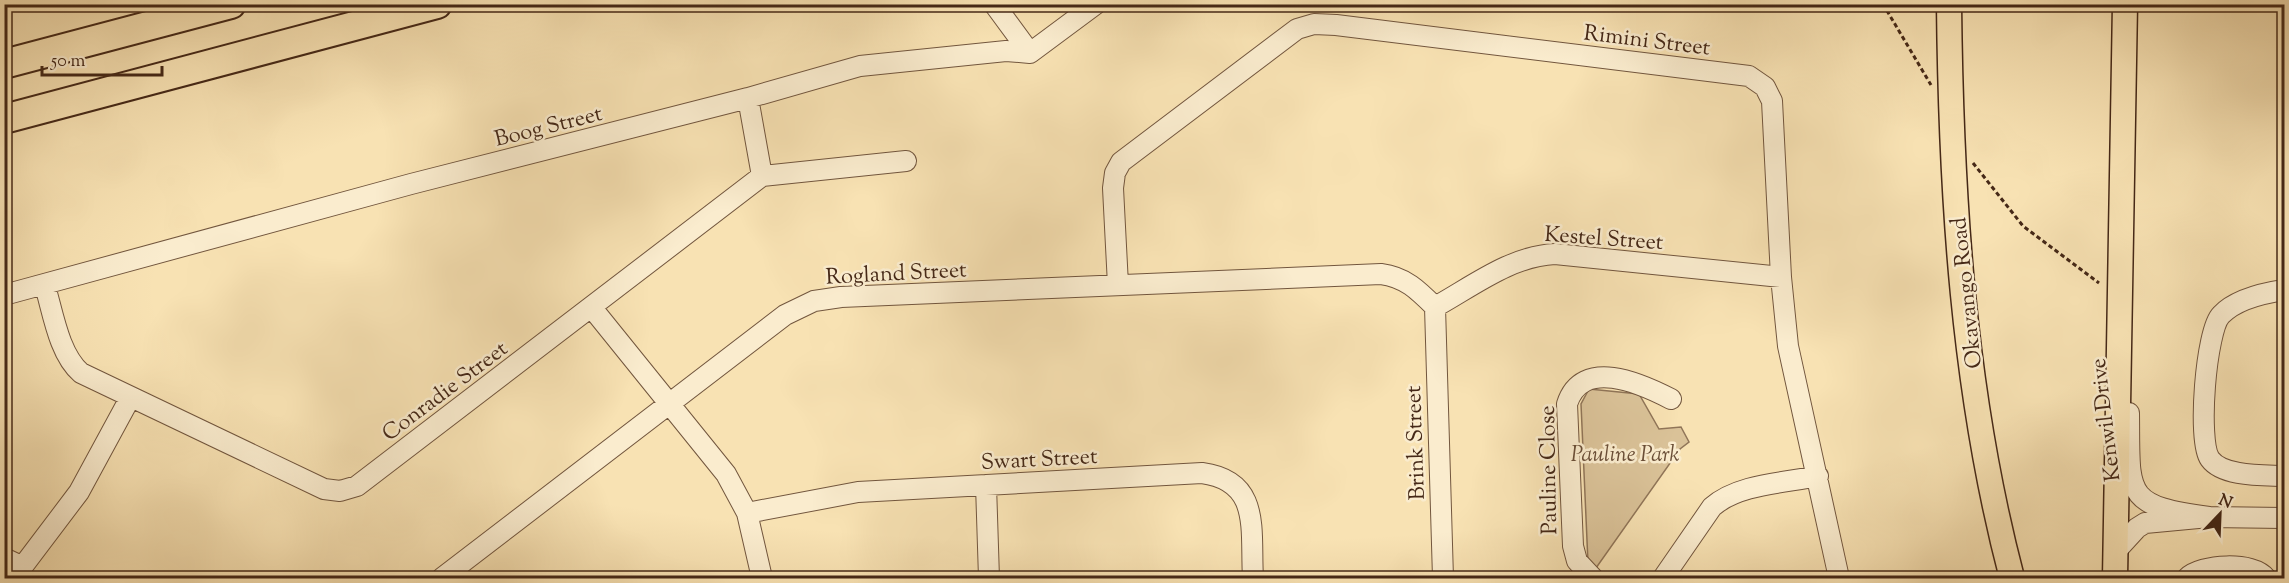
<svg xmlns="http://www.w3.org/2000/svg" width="2289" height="583" viewBox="0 0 2289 583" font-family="'Sorts Mill Goudy',serif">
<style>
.green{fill:#dac298;stroke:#907558;stroke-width:1.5}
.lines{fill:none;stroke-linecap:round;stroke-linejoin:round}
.minor-casing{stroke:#72563e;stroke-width:22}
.major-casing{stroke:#452817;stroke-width:27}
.highway-casing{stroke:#452817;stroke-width:32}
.path{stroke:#452817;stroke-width:3;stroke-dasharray:4.5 3;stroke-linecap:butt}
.minor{stroke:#faecce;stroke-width:20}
.major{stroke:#f8e2b3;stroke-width:24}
.highway{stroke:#f8e2b3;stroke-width:28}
.labels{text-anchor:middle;stroke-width:5;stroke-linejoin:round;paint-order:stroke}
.street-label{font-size:22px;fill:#452817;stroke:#faecce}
.park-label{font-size:22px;font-style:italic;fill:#6a4e37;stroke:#faecce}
</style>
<rect width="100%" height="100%" fill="#f8e2b3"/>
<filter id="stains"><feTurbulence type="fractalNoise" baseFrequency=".00333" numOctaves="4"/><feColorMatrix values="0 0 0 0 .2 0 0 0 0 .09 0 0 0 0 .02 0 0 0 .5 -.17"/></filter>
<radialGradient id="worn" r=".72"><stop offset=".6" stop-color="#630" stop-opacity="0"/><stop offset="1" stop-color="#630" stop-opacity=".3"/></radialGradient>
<path class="green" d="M1589,389L1639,394L1659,429L1681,427L1689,442L1680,449L1596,568L1588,563L1581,404Z"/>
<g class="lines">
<g class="minor-casing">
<path id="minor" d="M994,4L1030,53
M748,98L762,176
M1118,285L1113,188L1115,173L1121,162L1297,29L1314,24L1336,25L1749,76L1765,87L1772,101L1781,277L1788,346L1839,578
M45,286C53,313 59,354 81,373L324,489L340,491L357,486L762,176L906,161
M2284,290C2264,293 2236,299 2221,315C2206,330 2197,441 2210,459C2223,477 2264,475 2284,476
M4,295L411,184L748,98L860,66L1006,51L1030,53L1096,4
M1435,307C1473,286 1511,256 1555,254L1781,277
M1435,307L1443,578
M592,308L726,474L747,513L762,578
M2129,413C2130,493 2122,506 2209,517
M986,485L989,578
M747,513L858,492L1202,473C1262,481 1250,531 1253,578
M2115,552L2137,528L2145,523L2209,517L2284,518
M4,558L23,567
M14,578L79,492L130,398
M442,578L785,315L814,301L841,297L1381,274C1405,277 1418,290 1435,307
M1593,578L1577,561L1573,546L1567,404C1582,357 1640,383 1671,399
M1663,578L1712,507C1738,484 1784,483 1818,476
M2187,578C2201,564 2253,561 2266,578"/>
</g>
<g class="major-casing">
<path id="major" d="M1949,4C1951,196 1963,392 2012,578
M2115,578L2125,4"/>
</g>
<g class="highway-casing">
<path id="highway" d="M4,64L231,4
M4,119L437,4"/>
</g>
<path class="path" d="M1883,4L1931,85
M1973,163L2023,226L2099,283"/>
<use href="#minor" class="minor"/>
<use href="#major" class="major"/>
<use href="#highway" class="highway"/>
</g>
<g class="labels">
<g class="street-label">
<text transform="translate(1647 39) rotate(7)" y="8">Rimini Street</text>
<text transform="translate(548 125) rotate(-14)" y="8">Boog Street</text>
<text transform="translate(1604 237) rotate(4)" y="8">Kestel Street</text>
<text transform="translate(896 272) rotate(-3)" y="8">Rogland Street</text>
<text transform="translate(1965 293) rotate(-96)" y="8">Okavango Road</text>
<text transform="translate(444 390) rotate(-37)" y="8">Conradie Street</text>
<text transform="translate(2104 420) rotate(-97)" y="8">Kenwil Drive</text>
<text transform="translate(1414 443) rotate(-92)" y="8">Brink Street</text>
<text transform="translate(1039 458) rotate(-3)" y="8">Swart Street</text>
<text transform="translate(1547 470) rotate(-91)" y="8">Pauline Close</text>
</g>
<g class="park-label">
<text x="1625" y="461">Pauline Park</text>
</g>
</g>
<rect width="2289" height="583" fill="none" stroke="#f8e2b3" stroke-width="24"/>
<rect x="6" y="6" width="2277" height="571" fill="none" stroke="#452817" stroke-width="3"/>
<rect x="12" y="12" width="2265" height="559" fill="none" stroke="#452817" stroke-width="1.5"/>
<g transform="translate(2220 514) rotate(23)" stroke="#faecce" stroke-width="4.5" paint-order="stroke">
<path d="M0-4.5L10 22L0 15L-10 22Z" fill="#452817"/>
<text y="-9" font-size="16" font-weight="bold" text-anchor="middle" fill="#452817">N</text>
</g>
<path d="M42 66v9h120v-9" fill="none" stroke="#452817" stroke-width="3"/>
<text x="51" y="66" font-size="18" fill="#452817" stroke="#faecce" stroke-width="4.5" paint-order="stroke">50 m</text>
<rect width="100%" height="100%" filter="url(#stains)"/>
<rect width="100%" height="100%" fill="url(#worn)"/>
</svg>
